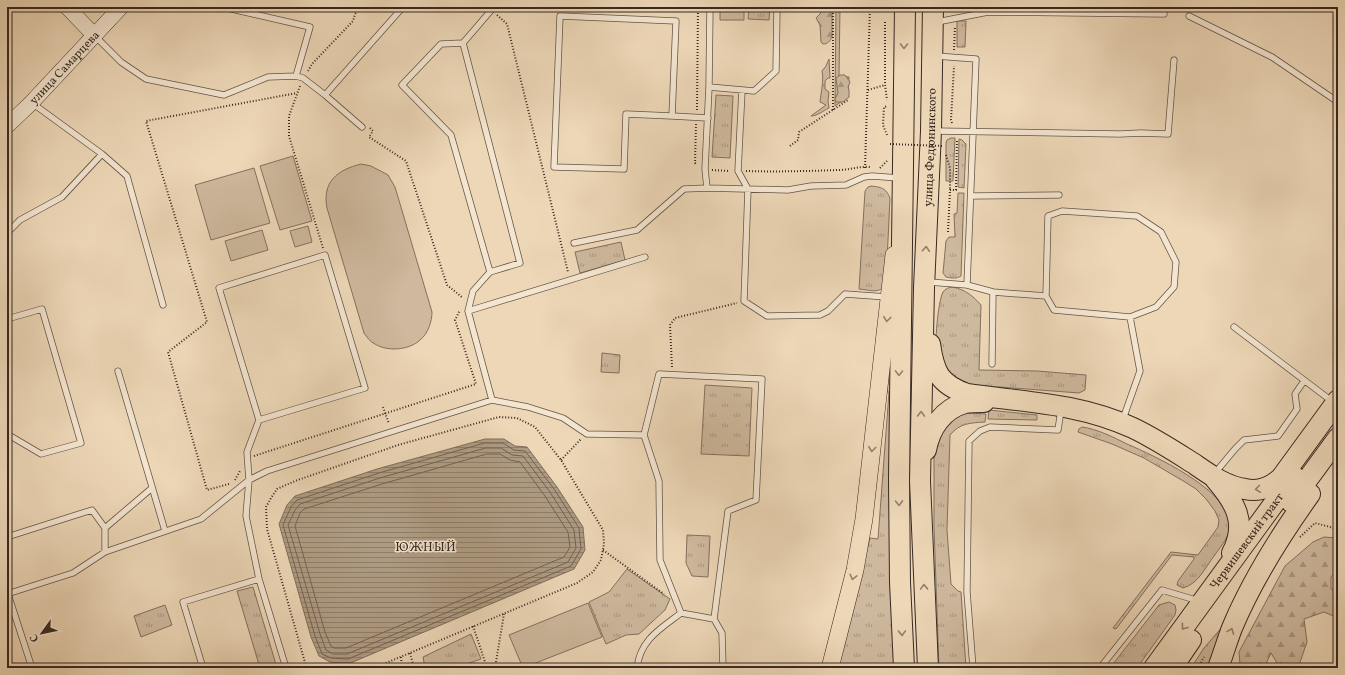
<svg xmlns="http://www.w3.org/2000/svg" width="1345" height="675" viewBox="0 0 1345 675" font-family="Vollkorn,serif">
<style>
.grass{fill:url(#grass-tufts);stroke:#827160}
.forest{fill:url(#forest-firs);stroke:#827160}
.pitch{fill:#ceb99e;stroke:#827160}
.water{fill:url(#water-rules);stroke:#7f6e5c}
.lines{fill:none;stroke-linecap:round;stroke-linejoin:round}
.shore{stroke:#736252;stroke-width:1}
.lane-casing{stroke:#645446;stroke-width:7}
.secondary-casing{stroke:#372921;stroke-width:16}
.primary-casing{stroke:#372921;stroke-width:18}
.highway-casing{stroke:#372921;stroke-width:22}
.path{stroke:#372921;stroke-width:2;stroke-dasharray:1 2;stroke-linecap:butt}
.lane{stroke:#f3e5d0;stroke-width:5.5}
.secondary{stroke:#f3e5d0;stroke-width:15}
.primary{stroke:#edd7b7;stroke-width:17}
.highway{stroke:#edd7b7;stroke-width:20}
.path-bridge{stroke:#372921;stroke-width:2;stroke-dasharray:1 2;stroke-linecap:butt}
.oneway{stroke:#92806c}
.labels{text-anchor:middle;stroke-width:3;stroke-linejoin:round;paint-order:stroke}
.street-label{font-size:12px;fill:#372921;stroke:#f3e5d0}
.neighbourhood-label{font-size:13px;letter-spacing:1px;fill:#372921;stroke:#f3e5d0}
</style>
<defs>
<pattern id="grass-tufts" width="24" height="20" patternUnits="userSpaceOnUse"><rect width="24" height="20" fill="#ceb99e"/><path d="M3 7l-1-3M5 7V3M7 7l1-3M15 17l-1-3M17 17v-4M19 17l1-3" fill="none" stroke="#a89680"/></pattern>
<pattern id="forest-firs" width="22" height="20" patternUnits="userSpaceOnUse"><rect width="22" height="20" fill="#ceb99e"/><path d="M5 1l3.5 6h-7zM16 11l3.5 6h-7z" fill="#a89680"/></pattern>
<pattern id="water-rules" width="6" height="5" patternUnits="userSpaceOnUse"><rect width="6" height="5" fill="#af9c84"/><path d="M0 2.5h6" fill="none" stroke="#8f7f6c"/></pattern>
</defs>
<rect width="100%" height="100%" fill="#edd7b7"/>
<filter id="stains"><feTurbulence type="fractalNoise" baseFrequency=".005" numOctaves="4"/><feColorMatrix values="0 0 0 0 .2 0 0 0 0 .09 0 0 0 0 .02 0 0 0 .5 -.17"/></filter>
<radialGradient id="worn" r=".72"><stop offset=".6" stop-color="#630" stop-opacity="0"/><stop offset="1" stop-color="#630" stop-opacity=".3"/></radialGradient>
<path class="grass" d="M749,7H770L769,20L748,19Z
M836,7H840L839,76L849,77L848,97L835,106Z
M957,21H966L965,47H957Z
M829,59L830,78H828L825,81V89L829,92L828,101L829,108C823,111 817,116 811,116L826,105L820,102C821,92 824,81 822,71L826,66Z
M716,95L733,96L730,158L712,157Z
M951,138H955L953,181H946V143L947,140Z
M959,139L962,140L966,144L964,188L958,187Z
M871,186C881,187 886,188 890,198L886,282C882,295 870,290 859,289L865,191L868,187Z
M958,193H964L961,276C956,279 952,278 946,277L943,273L946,241L949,237H955L954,214L957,213Z
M621,242L625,260L580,273L575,252Z
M953,287C966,290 973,296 981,305L979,370L1037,371L1086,375L1085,390L1079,393L1000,387L969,388L950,380C946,372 940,363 937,355C934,346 938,301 943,292C945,289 949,287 953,287Z
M892,323L894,324L889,471L891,585L895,668H837L870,538L878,539L889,392H887Z
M602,353L620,355L619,373L601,372Z
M705,385L752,388L749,456L701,454Z
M989,410L1037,415V420L988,419Z
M969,413L986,414L985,422C970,423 960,423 950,435L947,530L951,584L958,591L961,592L966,668H939L934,527V455L941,430L960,414Z
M1082,427C1097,429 1113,437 1127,444C1155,456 1224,488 1230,521C1232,534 1221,546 1214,556C1205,568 1198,584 1183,588L1177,585L1178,581L1194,559V557L1172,555L1116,629L1113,628L1171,552L1198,555L1218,527L1219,520L1215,511L1206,499L1196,489L1185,482L1144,458L1112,444L1078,432L1079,429Z
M687,535L710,536L708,577L692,576L686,563Z
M627,569L670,599L665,610L639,634L626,635L606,644L589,602L609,592Z
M253,587L277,668H260L237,591Z
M1169,602L1175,605L1176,610L1175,615L1137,668H1110L1159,605Z
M165,605L172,625L141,637L134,616Z
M1224,625L1212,668H1191L1204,648Z
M471,634L481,659L455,668H425L423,657Z"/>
<path class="forest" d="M819,7H832V37C830,41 828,44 823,44L821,42L820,25L816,18L820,14L823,8Z
M840,75H845L850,82L848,87L849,90V97L843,102H836L835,99L838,93L836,78Z
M1324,537L1336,538L1338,540V570L1331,577V589L1338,591V618L1324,612L1304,619L1307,642L1298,668H1280L1271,653L1264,668H1246L1240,664L1239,652L1285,566L1313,542Z"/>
<path class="pitch" d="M720,7H744V20H720Z
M293,156L312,221L280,230L260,166Z
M361,164L371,166L388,175L395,187L432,312C432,321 428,334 420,340C410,350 387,352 375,344C370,342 367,337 364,333L327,208C322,182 337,170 361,164Z
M254,168L270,223L211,240L195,185Z
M308,226L312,242L295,247L290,231Z
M262,230L268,250L231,261L225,241Z
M588,603L602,637L523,668L509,635Z"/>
<path class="water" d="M485,439H504L515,446L527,447L557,487L583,527L585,550L574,569L348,664L330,662L319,656L311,637L279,524L287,505L295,496L377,469Z"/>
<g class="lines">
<path class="shore" d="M485,443H503L514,450L525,451L554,489L579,528L581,549L571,566L348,659L331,658L322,654L315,636L283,525L291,507L297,500L379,473Z
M486,448H501L512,455L523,456L550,492L574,530L576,548L568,562L347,654H333L326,650L320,634L288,525L295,510L300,504L380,478Z
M487,454H500L510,460L520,462L545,496L568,532L570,547L564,557L346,648H334L331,646L325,632L295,526L300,513L304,509L382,484Z"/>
<g class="lane-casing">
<path id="lane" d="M223,7L310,27L296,76
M1189,16L1272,57L1338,102
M937,22L988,12L1164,14V7
M95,36L121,62L146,79L224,95L268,77L296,76L303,78L325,95L403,7
M463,43L520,263L490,272
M936,56L976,59L967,285
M709,87L710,7
M742,90L738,171L748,189L744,301L767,316L820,315L828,311L845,294L887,297
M325,95L362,127
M32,103L102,154L127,176L163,305
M672,116L626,114L624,169L554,167L560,16L676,21L672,116L708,118
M934,131L1120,134L1141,133L1168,134L1174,60
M707,188L705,169L709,87L754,91L776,71L777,7
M971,196L1059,195
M7,233L20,220L62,197L102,154
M574,243L637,230L684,189L707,188L788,190L811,186L846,185L864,177L872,176L899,178
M929,282L967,285L993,292L1046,296L1048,216L1062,211L1137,216L1161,232L1176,262L1174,287L1156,307L1130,317L1054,310L1046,296
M468,311L473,291L490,272L451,135L402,85L441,44L463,43L494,7
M7,319L42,309L81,443L41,454L7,434
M1234,327L1333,402
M992,364L993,292
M118,371L165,531
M492,400L468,311L645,257
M1123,419L1140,371L1130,317
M259,420L365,388L325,255L219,288L259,420L247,452L249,480L246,516L259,579L286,668
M1215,473L1235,449L1244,440L1278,436L1297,409L1295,394L1304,381
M7,537L92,510L105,528
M105,552V528L152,488
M7,594L73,573L105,552L201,519L249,480L267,471L492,400L528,407L563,418L587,434L644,435
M8,594L32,668
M681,613L660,560L659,481L644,435L659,374L762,379L756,500L728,511L714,619
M203,668L183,602L259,579
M637,668C640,640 660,629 681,613L714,619L722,633L723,668
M973,668L967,592L969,441L980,431L990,427L1058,430L1061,410
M1100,668L1162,590L1199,601"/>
</g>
<g class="secondary-casing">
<g id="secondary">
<path d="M67,7L95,36"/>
<path id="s1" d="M7,126L31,103L121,7"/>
</g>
</g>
<g class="primary-casing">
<path id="primary" d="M830,668L855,570L864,519L894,255"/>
</g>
<g class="highway-casing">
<g id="highway">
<path d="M930,344C934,372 939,384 967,394C1024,402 1079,403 1133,428C1154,438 1174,451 1193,463C1209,474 1225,486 1245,489C1258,492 1270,488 1281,478L1338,400"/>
<path d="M926,450C930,428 943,409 965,403C971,402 978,402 984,402"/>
<path d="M1215,479C1235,502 1248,523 1232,553"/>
<path d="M1291,502L1338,438"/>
<path d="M904,668L900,582L899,480L905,7"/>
<path id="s2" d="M928,668L920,481L924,288L931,131L933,7"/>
<path id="s3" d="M1154,668L1294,476"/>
<path d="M1172,668L1191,640"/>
<path d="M1218,668C1223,655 1227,641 1232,628C1252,580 1280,536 1310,494"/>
</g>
</g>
<path class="path" d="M497,15L507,24L568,272
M885,22V85L887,100
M954,50L955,26
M308,71L312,64L353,21L355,14L362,7
M300,86L289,116V136L323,248
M868,90L885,85
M697,110L698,7
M833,110V7
M952,123L951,120L954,66
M696,124L695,163L697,164
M370,128L373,131L369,137L406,161L447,285L463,298
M887,135L883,125L884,107L888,106
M790,146L798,140L799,132L848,100
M946,155L950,168V190
M865,168L870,7
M880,168L887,161
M712,170L730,171
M746,171C777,172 808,171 839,170C849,170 860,166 870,167
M948,232L950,190H956L957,139
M672,367L670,325L675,318L737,303
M383,407L389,424
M254,456L476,384L455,320L460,310
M561,460L581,439
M235,480L240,471
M229,484L207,490L168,352L207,322L146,121L297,93
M1300,537L1315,523L1338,529
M603,550L664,594
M473,626L487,668
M410,653L414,668
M401,657L402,668
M309,668L306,666L267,529L266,507L271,498L277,489L295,481L398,445L499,417L517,418L535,427L561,460L603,530L604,544L601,560L593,572L577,583L374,668
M495,668L504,614
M1198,668L1204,657"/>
<use href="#lane" class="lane"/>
<use href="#secondary" class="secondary"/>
<use href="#primary" class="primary"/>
<use href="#highway" class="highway"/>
<path class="path-bridge" d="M890,144L943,146"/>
</g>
<defs><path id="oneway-chevron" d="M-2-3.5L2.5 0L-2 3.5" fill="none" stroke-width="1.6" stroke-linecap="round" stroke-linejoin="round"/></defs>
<g class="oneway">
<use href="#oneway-chevron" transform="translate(904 46) rotate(91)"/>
<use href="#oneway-chevron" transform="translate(926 249) rotate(-87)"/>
<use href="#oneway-chevron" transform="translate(887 319) rotate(97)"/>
<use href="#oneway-chevron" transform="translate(899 373) rotate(91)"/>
<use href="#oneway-chevron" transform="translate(921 414) rotate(-89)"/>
<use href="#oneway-chevron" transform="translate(872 449) rotate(97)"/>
<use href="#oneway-chevron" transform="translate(1258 489) rotate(172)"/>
<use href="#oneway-chevron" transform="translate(899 503) rotate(89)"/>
<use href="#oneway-chevron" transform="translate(853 577) rotate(104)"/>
<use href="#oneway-chevron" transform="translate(924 587) rotate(-92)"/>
<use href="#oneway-chevron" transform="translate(1184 627) rotate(126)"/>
<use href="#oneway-chevron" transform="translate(1231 631) rotate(-69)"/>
<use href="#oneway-chevron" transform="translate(902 633) rotate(88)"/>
</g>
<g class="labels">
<g class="street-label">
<text dy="4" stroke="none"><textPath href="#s1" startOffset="82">улица Самарцева</textPath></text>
<text dy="4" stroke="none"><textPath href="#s2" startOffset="521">улица Федюнинского</textPath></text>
<text dy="4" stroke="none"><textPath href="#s3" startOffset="157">Червишевский тракт</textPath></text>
</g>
<g class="neighbourhood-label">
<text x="426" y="551">ЮЖНЫЙ</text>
</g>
</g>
<rect width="1345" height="675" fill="none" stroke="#edd7b7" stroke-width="24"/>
<rect x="8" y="8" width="1329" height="659" fill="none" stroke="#372921" stroke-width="2"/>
<rect x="12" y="12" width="1321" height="651" fill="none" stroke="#372921"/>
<g transform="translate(42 633) rotate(237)" stroke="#f3e5d0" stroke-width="3" paint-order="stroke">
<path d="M0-3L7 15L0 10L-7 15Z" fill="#372921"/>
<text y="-6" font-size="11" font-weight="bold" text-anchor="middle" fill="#372921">С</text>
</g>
<rect width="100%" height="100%" filter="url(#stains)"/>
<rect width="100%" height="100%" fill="url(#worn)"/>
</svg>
